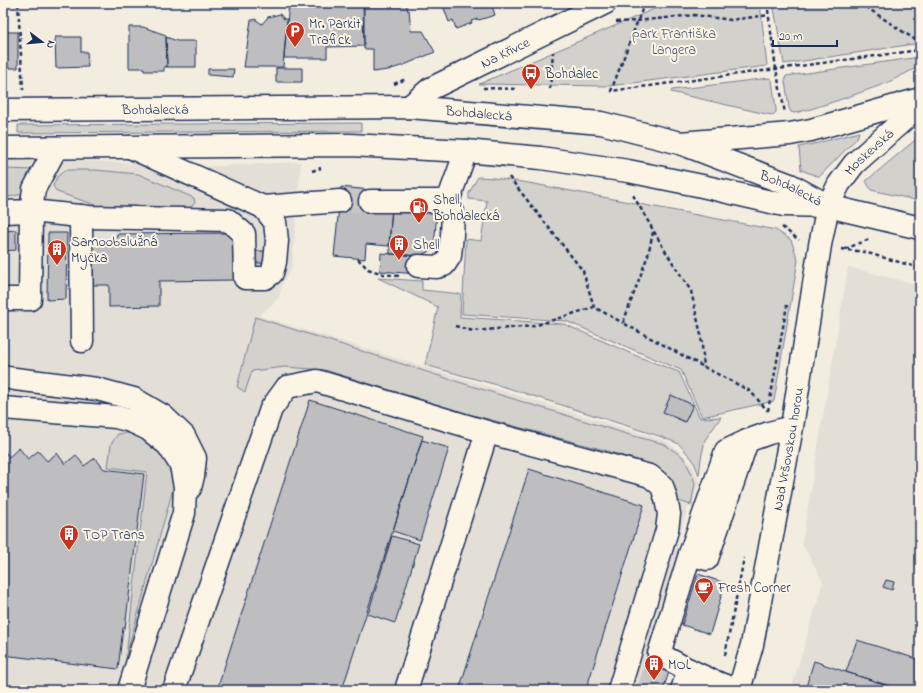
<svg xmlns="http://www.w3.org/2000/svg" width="923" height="693" viewBox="0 0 923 693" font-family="'Indie Flower',sans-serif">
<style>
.built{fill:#e3dfd6}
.green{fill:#d3d1cc;stroke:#778095;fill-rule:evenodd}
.building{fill:#bebec0;stroke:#1b2f5e}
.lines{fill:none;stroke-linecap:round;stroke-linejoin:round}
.minor-tunnel{stroke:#c8c7c6;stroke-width:22;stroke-dasharray:22 11;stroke-linecap:butt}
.minor-casing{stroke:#1b2f5e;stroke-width:25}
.major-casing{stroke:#1b2f5e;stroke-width:25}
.path{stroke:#1b2f5e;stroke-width:2.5;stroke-dasharray:4 3;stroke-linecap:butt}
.minor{stroke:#fcf5e5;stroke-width:22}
.major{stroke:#fcf5e5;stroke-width:22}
.labels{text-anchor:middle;stroke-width:4;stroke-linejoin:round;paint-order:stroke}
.poi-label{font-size:14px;fill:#1b2f5e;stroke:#fcf5e5;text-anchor:start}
.park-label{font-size:14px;fill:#49587a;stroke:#fcf5e5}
.street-label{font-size:14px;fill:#1b2f5e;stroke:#fcf5e5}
</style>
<rect width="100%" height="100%" fill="#f3ede0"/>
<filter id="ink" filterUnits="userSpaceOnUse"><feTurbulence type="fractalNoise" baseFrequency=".025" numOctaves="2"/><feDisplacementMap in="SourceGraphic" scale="8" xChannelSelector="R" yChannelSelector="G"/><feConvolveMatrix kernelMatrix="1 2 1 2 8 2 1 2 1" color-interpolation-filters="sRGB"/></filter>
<g filter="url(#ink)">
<path class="built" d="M39,158L197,167L301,162L292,268L283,282L279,298L259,316L666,441L683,454L693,467L699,482L692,508L688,507L677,543L681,554L639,690H3V159Z
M848,267L920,285V690H791L823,582L802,543Z"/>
<path class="green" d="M668,3H760L767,66L609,86L479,84Z
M773,3H920V43L784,64Z
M920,57V66L887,83L845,98L811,109L794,113L791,112L789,108L785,81L786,76Z
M769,78L772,80L776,109V112L773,115L766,114L671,92L672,90Z
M361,123V131L18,133V125Z
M859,132L857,138L820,176H817L801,170L799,147L818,143Z
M920,136V201L871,190L866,181Z
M3,169L35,170L23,194L3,198Z
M65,170H95L138,174L162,184L194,198L195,203L186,212L107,209L57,192L53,186L57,177Z
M478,177L494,178L529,183L776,230L791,240L798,260L774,401L702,417L681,370L566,321L462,314L466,239L481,241L487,201L469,199V193Z
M378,278L422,281V290L461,294L460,317L564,324L639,357L679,372L700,418L721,417L705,440L701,459L699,475L693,460L679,444L662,437L508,388L425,365L438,307ZM671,395L693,405L685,422L663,412Z
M255,317L449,379L630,435L664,444L683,457L691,472L695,483L691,505L676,500L667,481L647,463L601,449L465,413L325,370L285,367L252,371L245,392L237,387Z
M127,433L145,438L161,452L175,482L126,656L147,472L108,467L111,444L118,434Z"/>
<path class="building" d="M289,3H363L364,46L327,47V58H284Z
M364,3H406L408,11L409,10L411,31H423L435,52L404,65L388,70L373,72V49H364Z
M442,3H495L496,5L492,6L495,15L479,20L478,19L471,21L472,23L456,29L453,20L449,22Z
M280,14L284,19H287L283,67H244L251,20H254L255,19L262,24L268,17Z
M129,27H143L166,35L167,67H164V71H144V68H129Z
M3,30L8,31V32H18V68H3Z
M55,37H81V52H87L88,67L56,68Z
M166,37L177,41H196V67H167Z
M276,68H302V82H276Z
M208,69H234L233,77L208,75Z
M341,187L371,190L370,206L392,207L389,246L366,244L365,259L334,256Z
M392,207L437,210L434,249L419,256L390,254V246H389Z
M16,230V250L4,251V280H3V231Z
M48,233H67L66,299L47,300Z
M233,233V251H268V263H236V280L159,281V306L109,307V285H89V242H116L117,234Z
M381,253L419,256L417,274L380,271Z
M671,395L693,405L685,422L663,412Z
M310,400L423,436L342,690H217Z
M422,440L449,448L420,540L393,531Z
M19,448L28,459L38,451L47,461L57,453L65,464L76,455L84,466L95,458L104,469L144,474L125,628H123L118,669L3,655V449L9,457Z
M529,469L644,505L586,690H459Z
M392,536L419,544L395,623L368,614Z
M698,574L725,583L710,634L682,625Z
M886,580L894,582L892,590L883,587Z
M857,640L920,660V690H902L846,672Z
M814,661L846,672L902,690H805Z
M647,665L669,672L663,690H639Z"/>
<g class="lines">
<path class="minor-tunnel" d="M340,201H370
M648,690L655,668"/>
<g class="minor-casing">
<g id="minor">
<path id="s1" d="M409,107L430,89L605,3"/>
<path d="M680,143L790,134L811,130L920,99"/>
<path d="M130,147L263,207L340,201"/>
<path d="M370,201H448L466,151"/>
<path d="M3,212L31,211L34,189L56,148"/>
<path d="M81,216L82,341"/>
<path d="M418,266L437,267L444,265L450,256L452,235L453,212L448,201"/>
<path d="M3,299H30L31,211L89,217L228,220L244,234L245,278H265L272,273L275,262L277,241L275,222L263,207"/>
<path d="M3,377L15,379L97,389L134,399L163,416L184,436L195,458L193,476L190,488"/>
<path d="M3,408L116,417L131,421L148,429L168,445L181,465L185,487L184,513L129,690"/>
<path d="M690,554L707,559L747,441"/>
<path d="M174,690L271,409L287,387L317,381L487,432"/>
<path d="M406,690L487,432L650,476L662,486L666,499L669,514L667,530L619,690"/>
<path d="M682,690L689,670"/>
<path d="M737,690C709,681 684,668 659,654L690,554L726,451L747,441L769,433L792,427"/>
<path id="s2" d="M739,690L752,645L792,427L820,245L828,206L839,184L854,164L920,105"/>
</g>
</g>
<g class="major-casing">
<g id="major">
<path id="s3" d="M3,110L409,107L601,123L680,143L790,185L827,205"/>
<path d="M3,148L350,145L466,151L541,158L628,171L702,186L784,205L828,206L920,228"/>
</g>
</g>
<path class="path" d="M18,3L23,90
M645,3L643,7L611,91L920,50
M767,3L776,69L785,113
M860,3L920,43
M616,22L637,21L694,15L731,20L769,15
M394,84L406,79
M483,88L518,89
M550,89L553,52
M312,171L321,168
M509,177L583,271L594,307L623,323
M633,195L664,249L691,291L701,335L704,367L750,391L768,411
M782,227L799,240
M653,232L648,255L623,323L704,367
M841,249L864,252L920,268
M845,249L870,239
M358,259L368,269L383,274L399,276
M455,326L473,331L534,326L594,307
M768,411L787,305
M725,655L744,558"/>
<use href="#minor" class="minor"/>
<use href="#major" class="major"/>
</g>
</g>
<defs>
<g id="parking-pin" transform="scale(1)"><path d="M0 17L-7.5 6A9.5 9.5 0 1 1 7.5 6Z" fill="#c8321e" stroke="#fcf5e5"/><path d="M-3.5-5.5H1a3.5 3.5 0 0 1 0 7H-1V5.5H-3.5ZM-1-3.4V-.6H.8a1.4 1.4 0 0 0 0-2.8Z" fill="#fff"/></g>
<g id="bus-pin" transform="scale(1)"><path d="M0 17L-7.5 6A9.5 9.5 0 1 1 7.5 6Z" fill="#c8321e" stroke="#fcf5e5"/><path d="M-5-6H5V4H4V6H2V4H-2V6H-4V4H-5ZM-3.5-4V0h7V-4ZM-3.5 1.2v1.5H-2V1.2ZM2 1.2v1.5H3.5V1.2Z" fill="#fff"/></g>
<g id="fuel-pin" transform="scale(1)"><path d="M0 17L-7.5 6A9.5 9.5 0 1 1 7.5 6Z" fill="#c8321e" stroke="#fcf5e5"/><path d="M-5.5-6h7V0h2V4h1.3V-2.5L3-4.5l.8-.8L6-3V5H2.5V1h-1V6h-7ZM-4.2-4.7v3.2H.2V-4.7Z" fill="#fff"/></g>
<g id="building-pin" transform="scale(1)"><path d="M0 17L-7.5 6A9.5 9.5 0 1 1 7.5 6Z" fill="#c8321e" stroke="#fcf5e5"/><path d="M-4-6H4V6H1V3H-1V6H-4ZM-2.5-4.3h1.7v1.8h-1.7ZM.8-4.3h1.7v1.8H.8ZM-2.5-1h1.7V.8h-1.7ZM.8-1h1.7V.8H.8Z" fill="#fff"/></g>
<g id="cafe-pin" transform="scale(1)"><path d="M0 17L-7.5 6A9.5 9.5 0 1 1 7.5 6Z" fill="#c8321e" stroke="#fcf5e5"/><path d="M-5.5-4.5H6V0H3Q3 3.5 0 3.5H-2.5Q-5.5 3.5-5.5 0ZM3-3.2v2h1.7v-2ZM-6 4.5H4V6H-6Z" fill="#fff"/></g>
</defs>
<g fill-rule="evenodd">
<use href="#parking-pin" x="295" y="31"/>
<use href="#bus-pin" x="531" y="73"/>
<use href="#fuel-pin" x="419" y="207"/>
<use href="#building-pin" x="399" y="244"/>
<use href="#building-pin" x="57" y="249"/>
<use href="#building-pin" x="69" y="534"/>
<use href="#cafe-pin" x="704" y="587"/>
<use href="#building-pin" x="654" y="664"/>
</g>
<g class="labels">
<g class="poi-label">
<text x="309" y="28">Mr. Parkit<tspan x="309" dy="16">Trafick</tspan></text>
<text x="545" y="78">Bohdalec</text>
<text x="433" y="204">Shell,<tspan x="433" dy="16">Bohdalecká</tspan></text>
<text x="71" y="246">Samoobslužná<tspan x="71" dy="16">Myčka</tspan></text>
<text x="413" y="249">Shell</text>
<text x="83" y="539">TOP Trans</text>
<text x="718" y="592">Fresh Corner</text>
<text x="668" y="669">MOL</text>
</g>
<g class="park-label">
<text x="674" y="38">park Františka<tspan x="674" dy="16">Langera</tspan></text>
</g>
<g class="street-label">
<text dy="5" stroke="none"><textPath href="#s1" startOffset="111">Na Křivce</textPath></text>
<text dy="5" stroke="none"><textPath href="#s3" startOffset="152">Bohdalecká</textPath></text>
<text dy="5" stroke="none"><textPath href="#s3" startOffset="476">Bohdalecká</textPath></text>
<text dy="5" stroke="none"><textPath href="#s2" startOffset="561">Moskevská</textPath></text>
<text dy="5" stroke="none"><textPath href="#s3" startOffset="800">Bohdalecká</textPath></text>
<text dy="5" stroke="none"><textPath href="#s2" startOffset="246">Nad Vršovskou horou</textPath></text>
</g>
</g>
<rect width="923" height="693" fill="none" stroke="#fcf5e5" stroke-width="16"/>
<rect x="8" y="8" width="907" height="677" fill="none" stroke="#1b2f5e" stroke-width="1.5" filter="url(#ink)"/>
<g transform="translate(42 42) rotate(106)" stroke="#fcf5e5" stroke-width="3" paint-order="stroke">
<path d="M0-3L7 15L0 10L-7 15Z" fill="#1b2f5e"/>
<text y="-6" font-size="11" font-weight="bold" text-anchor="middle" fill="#1b2f5e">N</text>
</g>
<path d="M773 40v6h64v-6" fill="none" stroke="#1b2f5e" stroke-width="2"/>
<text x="779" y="40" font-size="12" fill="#1b2f5e" stroke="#fcf5e5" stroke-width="3" paint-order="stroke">20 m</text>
</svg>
